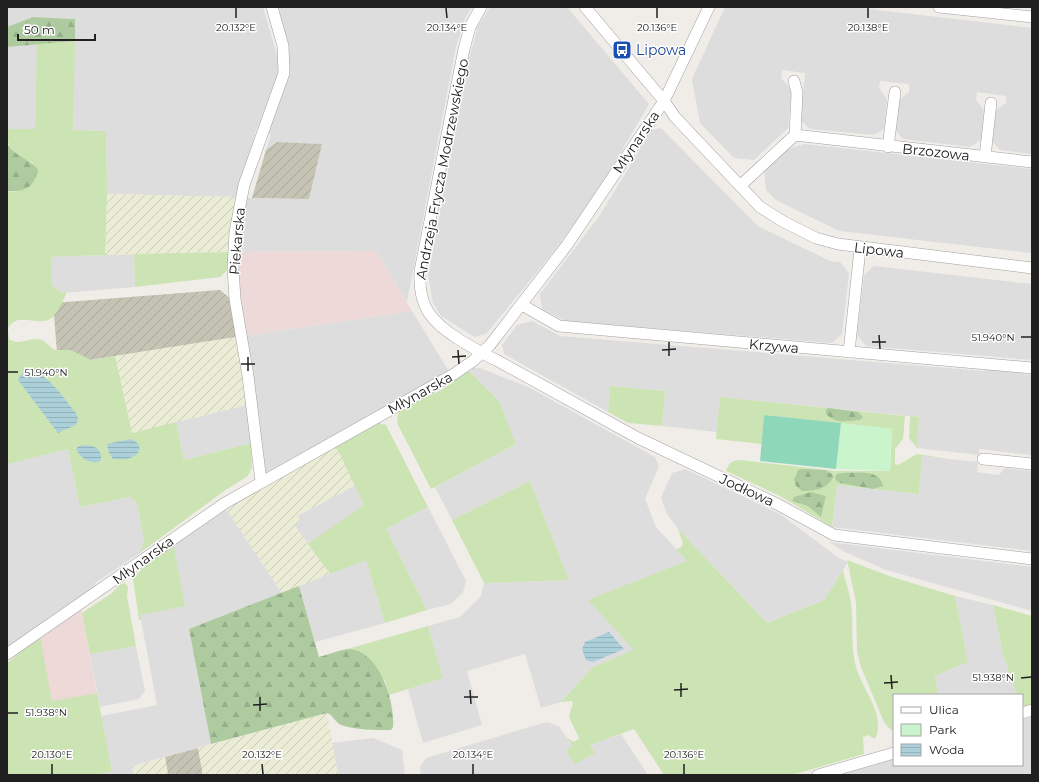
<svg xmlns="http://www.w3.org/2000/svg" width="1039" height="782" viewBox="0 0 1039 782" font-family="Montserrat,sans-serif">
<style>
.residential{fill:#dedddd}
.commercial{fill:#eed9d9}
.construction{fill:url(#construction-furrows)}
.farmland{fill:url(#farmland-furrows)}
.grass{fill:#cce4b3}
.forest{fill:url(#forest-firs)}
.park{fill:#caf5cc}
.pitch{fill:#8ed7b9}
.water{fill:url(#water-rules)}
.lines{fill:none;stroke-linecap:round;stroke-linejoin:round}
.minor-casing{stroke:#a1a1a1;stroke-width:12}
.minor{stroke:#fff;stroke-width:11}
.ticks{fill:none;stroke:#202020;stroke-width:1.5}
.labels{text-anchor:middle;stroke-width:3;stroke-linejoin:round;paint-order:stroke}
.transit-label{font-size:14px;fill:#164399;stroke:#fff;text-anchor:start}
.street-label{font-size:14px;fill:#202020;stroke:#fff}
.ticks-label{font-size:10px;text-anchor:middle;fill:#202020;stroke:#fff;stroke-width:3;stroke-linejoin:round;paint-order:stroke}
</style>
<defs>
<pattern id="construction-furrows" width="10" height="10" patternUnits="userSpaceOnUse"><rect width="10" height="10" fill="#c4c3b4"/><path d="M-1 1l2-2M0 10L10 0M9 11l2-2" fill="none" stroke="#a8a79a"/></pattern>
<pattern id="farmland-furrows" width="10" height="10" patternUnits="userSpaceOnUse"><rect width="10" height="10" fill="#ebecd5"/><path d="M-1 1l2-2M0 10L10 0M9 11l2-2" fill="none" stroke="#c9cab7"/></pattern>
<pattern id="forest-firs" width="22" height="20" patternUnits="userSpaceOnUse"><rect width="22" height="20" fill="#aecba0"/><path d="M5 1l3.5 6h-7zM16 11l3.5 6h-7z" fill="#95ae8a"/></pattern>
<pattern id="water-rules" width="6" height="5" patternUnits="userSpaceOnUse"><rect width="6" height="5" fill="#acd0d9"/><path d="M0 2.5h6" fill="none" stroke="#94b2ba"/></pattern>
</defs>
<rect width="100%" height="100%" fill="#f0ede8"/>
<path class="residential" d="M7,7H263L280,65L278,74L255,134L237,197L107,194L106,131L73,130L75,19L38,17L35,130L7,129Z
M278,7H472L465,19L456,47L407,302L376,251L236,252L246,198L309,199L322,144L277,142L266,150L271,134H265L286,56Z
M490,7H567L649,104L613,166L580,217L538,271L486,334L474,337L441,316L433,303L428,275L469,59L478,26Z
M725,7H852L1032,28V154L1000,150L992,141L995,111L1006,103V96L977,92L976,100L984,110L981,140L970,147L903,139L895,130L899,100L909,92V84L880,81L879,88L887,99L884,129L874,135L810,129L800,120L805,73L782,70L781,78L792,91L788,128L754,160L734,158L700,123L692,79Z
M661,128L758,226L830,261L840,262L849,273L842,334L832,343L565,321L542,309L540,294L600,215L652,130Z
M804,144L1032,169V253L839,231L776,200L766,190L764,171L788,149Z
M134,254L135,287L62,293L52,285L50,257Z
M874,266L1032,284V360L866,346L857,335L864,275Z
M412,311L450,373L263,477L244,336Z
M532,321L560,336L984,371L985,367L1023,371L1025,375L1032,374V455L979,449V455L917,448L919,417L720,397L717,432L662,426L665,391L610,386L608,412L504,354L502,345L517,325Z
M473,368H480L528,387L655,457L659,466L645,499L656,527L687,561L635,650L593,667L561,702L541,708L525,654L467,671L482,725L423,743L408,689L443,678L428,626L460,617L481,596L484,583L569,580L530,481L452,520L435,487L516,444L499,401L470,372Z
M247,405L251,443L184,460L176,422Z
M68,449L80,507L130,497L137,503L144,541L140,553L95,583L96,591L41,623L7,648V456L9,463Z
M338,450L386,529L428,507L466,581L463,592L451,604L427,610L396,549L366,560L385,623L315,642L299,586L330,573L294,525L301,521L297,516L356,485Z
M922,456L978,462L977,472L999,475L1005,468L1032,471V551L832,527L837,485L919,494Z
M685,469L780,514L839,558L848,562L824,600L767,623L678,529L667,514L661,498L672,473Z
M225,507L282,593L189,629L211,744L132,766L134,775H99L112,771L101,716L157,705L140,615L173,543Z
M829,542L1032,567V611L886,570L845,552Z
M955,596L993,605L1003,655L1017,695H938L935,676L968,662Z
M136,646L145,691L139,699L100,707L90,654Z
M1032,717V775H840L894,759V765H1022V720Z
M547,722L559,726L572,746L590,745L621,734L648,775H421L420,767L426,758Z
M373,738L402,750L405,775H338L332,743Z"/>
<path class="commercial" d="M376,251L412,311L244,336L237,286L236,252Z
M81,607L97,693L52,702L39,634Z"/>
<path class="construction" d="M277,142L322,144L309,199L252,198L266,150Z
M220,290L231,299L236,337L58,365L53,303Z
M198,748L203,775H168L165,757Z"/>
<path class="farmland" d="M107,194L237,197L230,252L105,255Z
M236,337L247,405L132,433L115,356Z
M331,447L338,450L356,485L297,516L301,520L295,526L330,574L282,593L225,507Z
M327,713L338,775H203L198,748Z
M165,757L168,775H134L132,766Z"/>
<path class="grass" d="M75,41L73,130L106,131L107,194L105,255L51,257L52,285L62,293L67,292C63,300 59,311 53,317C39,329 19,310 8,328L9,339C20,347 30,336 42,340C47,342 50,348 55,350H71L91,360L115,356L132,433L176,422L184,460L251,443L252,467L248,476L224,491L140,553L144,541L137,503L130,497L80,507L68,449L8,464L7,456V191L15,192L33,163C14,154 7,152 7,129H35L37,44Z
M230,252L227,270L220,277L135,287L134,254Z
M468,370L499,401L516,444L431,489L398,425C392,404 422,399 437,392C448,387 458,377 468,370Z
M610,386L665,391L662,426L628,423L608,412Z
M720,397L905,416L903,439L895,449V464L898,465L917,454L949,459L922,456L919,494L837,485L832,527L780,496L726,471C728,464 731,461 739,460L836,471H890L892,429L764,415L762,444L716,439Z
M910,416L919,417L917,448L909,438Z
M376,422L386,425L428,507L386,529L427,610L385,623L366,560L330,574L308,544L364,505L338,450L331,447Z
M530,481L569,580L484,583L452,520Z
M678,529L767,623L824,600L843,570C845,581 850,592 851,603C854,625 850,645 856,667C862,689 887,716 875,739L868,735L863,737L864,754L792,775H664L634,729L590,745L595,753L575,764L566,751L572,746L567,738L574,742L579,738L569,717L573,703L571,701L561,702L593,667L634,650L588,600L687,561L676,549L680,548L683,544Z
M173,543L185,606L140,615L141,620H139L133,579L145,565Z
M847,560L892,577L955,596L968,662L935,676L938,695H894V732L887,726L883,720L861,667L857,652L856,602Z
M125,583L128,587L127,596L136,646L90,654L82,613L112,593L120,584Z
M993,605L1032,616V704L1024,707L1022,695H1017L1003,655Z
M428,626L443,678L389,695L385,681L355,650H344Z
M40,636L52,701L97,693L112,771L99,775H7V663Z"/>
<path class="forest" d="M33,17L75,19V41L7,47V27Z
M7,143C14,157 30,158 38,170C33,188 26,192 7,191Z
M829,408L858,412L863,417L860,420C848,421 835,424 826,414V409Z
M803,469L825,470L832,474L833,477C828,489 814,491 802,491L796,486L794,480L798,470Z
M844,473C856,473 880,469 883,486L873,489L840,483L836,480L835,477L837,474Z
M811,492L826,496L821,517L808,506L792,501L794,497Z
M299,586L319,657C329,655 344,647 355,650C381,657 395,703 393,727L391,730C375,730 356,730 341,725C335,722 333,715 327,713L211,744L189,629Z"/>
<path class="park" d="M841,423L892,429L890,471L836,469Z"/>
<path class="pitch" d="M764,415L841,423L836,469L760,461Z"/>
<path class="water" d="M27,372C48,371 63,398 76,413L78,419L76,425L58,433L18,380L21,374Z
M130,439C142,442 143,454 130,458C125,460 118,459 113,459L109,453L107,444Z
M85,445C94,445 102,449 101,459L99,462C87,463 82,459 76,449L79,446Z
M609,632L624,649L593,662L586,660L582,649L585,642Z"/>
<g class="lines">
<g class="minor-casing">
<path id="minor" d="M481,7L470,27L464,49L420,271C418,307 431,322 460,340C473,348 485,355 498,361L638,438L777,504L834,535L1032,559
M585,7L664,101L675,117L760,207L784,222L816,238L838,244L1032,268
M939,7L1032,17
M794,81L797,93L795,135
M888,147L895,92
M985,157L991,103
M740,186L795,135L1032,162
M522,305L559,326L1032,368
M849,352L860,249
M983,459L1032,464
M261,481L248,376L235,299L233,269L235,232L244,185L284,73L283,46L272,7
M7,654L225,503L454,374L473,361L490,345L567,245L664,101L709,7
M1022,713L1032,710
M818,775L894,753"/>
</g>
<use href="#minor" class="minor"/>
</g>
<path class="ticks" d="M236,8V18M446,8L447,18M657,8V18M868,8V18M879,335L880,349M1021,337H1031M669,342V356M872,342H886M458,350L459,364M662,350L676,349M248,357V371M452,357L466,356M241,364H255M8,372H18M891,675L892,689M1021,678L1031,677M681,683V697M884,683L898,682M470,690L471,704M674,690L688,689M260,697V711M464,697H478M253,705L267,704M8,713H18M52,764V774M262,764L263,774M473,764V774M684,764V774"/>
<defs>
<g id="bus-square" transform="scale(1)"><rect x="-9" y="-9" width="18" height="18" rx="4" fill="#1a4fb4" stroke="#fff"/><path d="M-5-6H5V4H4V6H2V4H-2V6H-4V4H-5ZM-3.5-4V0h7V-4ZM-3.5 1.2v1.5H-2V1.2ZM2 1.2v1.5H3.5V1.2Z" fill="#fff"/></g>
</defs>
<g fill-rule="evenodd">
<use href="#bus-square" x="622" y="50"/>
</g>
<g class="labels">
<g class="transit-label">
<text x="636" y="55">Lipowa</text>
</g>
<g class="street-label">
<text transform="translate(636 142) rotate(-56)" y="5">Młynarska</text>
<text transform="translate(936 152) rotate(6)" y="5">Brzozowa</text>
<text transform="translate(442 169) rotate(-79)" y="5">Andrzeja Frycza Modrzewskiego</text>
<text transform="translate(237 241) rotate(-85)" y="5">Piekarska</text>
<text transform="translate(879 250) rotate(7)" y="5">Lipowa</text>
<text transform="translate(774 346) rotate(5)" y="5">Krzywa</text>
<text transform="translate(420 393) rotate(-29)" y="5">Młynarska</text>
<text transform="translate(747 490) rotate(25)" y="5">Jodłowa</text>
<text transform="translate(143 560) rotate(-36)" y="5">Młynarska</text>
</g>
</g>
<g class="ticks-label">
<text x="236" y="31">20.132°E</text>
<text x="447" y="31">20.134°E</text>
<text x="657" y="31">20.136°E</text>
<text x="868" y="31">20.138°E</text>
<text x="993" y="341">51.940°N</text>
<text x="46" y="376">51.940°N</text>
<text x="993" y="681">51.938°N</text>
<text x="46" y="716">51.938°N</text>
<text x="52" y="758">20.130°E</text>
<text x="262" y="758">20.132°E</text>
<text x="473" y="758">20.134°E</text>
<text x="684" y="758">20.136°E</text>
</g>
<rect width="1039" height="782" fill="none" stroke="#202020" stroke-width="16"/>
<rect x="893" y="694" width="130" height="72" fill="#ffffff" stroke="#a6a6a6"/>
<rect x="901" y="707" width="20" height="6" fill="#ffffff" stroke="#a6a6a6"/>
<text x="929" y="714" font-size="12" fill="#202020">Ulica</text>
<rect x="901" y="724" width="20" height="12" fill="#caf5cc" stroke="#a6a6a6"/>
<text x="929" y="734" font-size="12" fill="#202020">Park</text>
<rect x="901" y="744" width="20" height="12" fill="url(#water-rules)" stroke="#a6a6a6"/>
<text x="929" y="754" font-size="12" fill="#202020">Woda</text>
<path d="M18 34v6h77v-6" fill="none" stroke="#202020" stroke-width="2"/>
<text x="24" y="34" font-size="12" fill="#202020" stroke="#ffffff" stroke-width="3" paint-order="stroke">50 m</text>
</svg>
